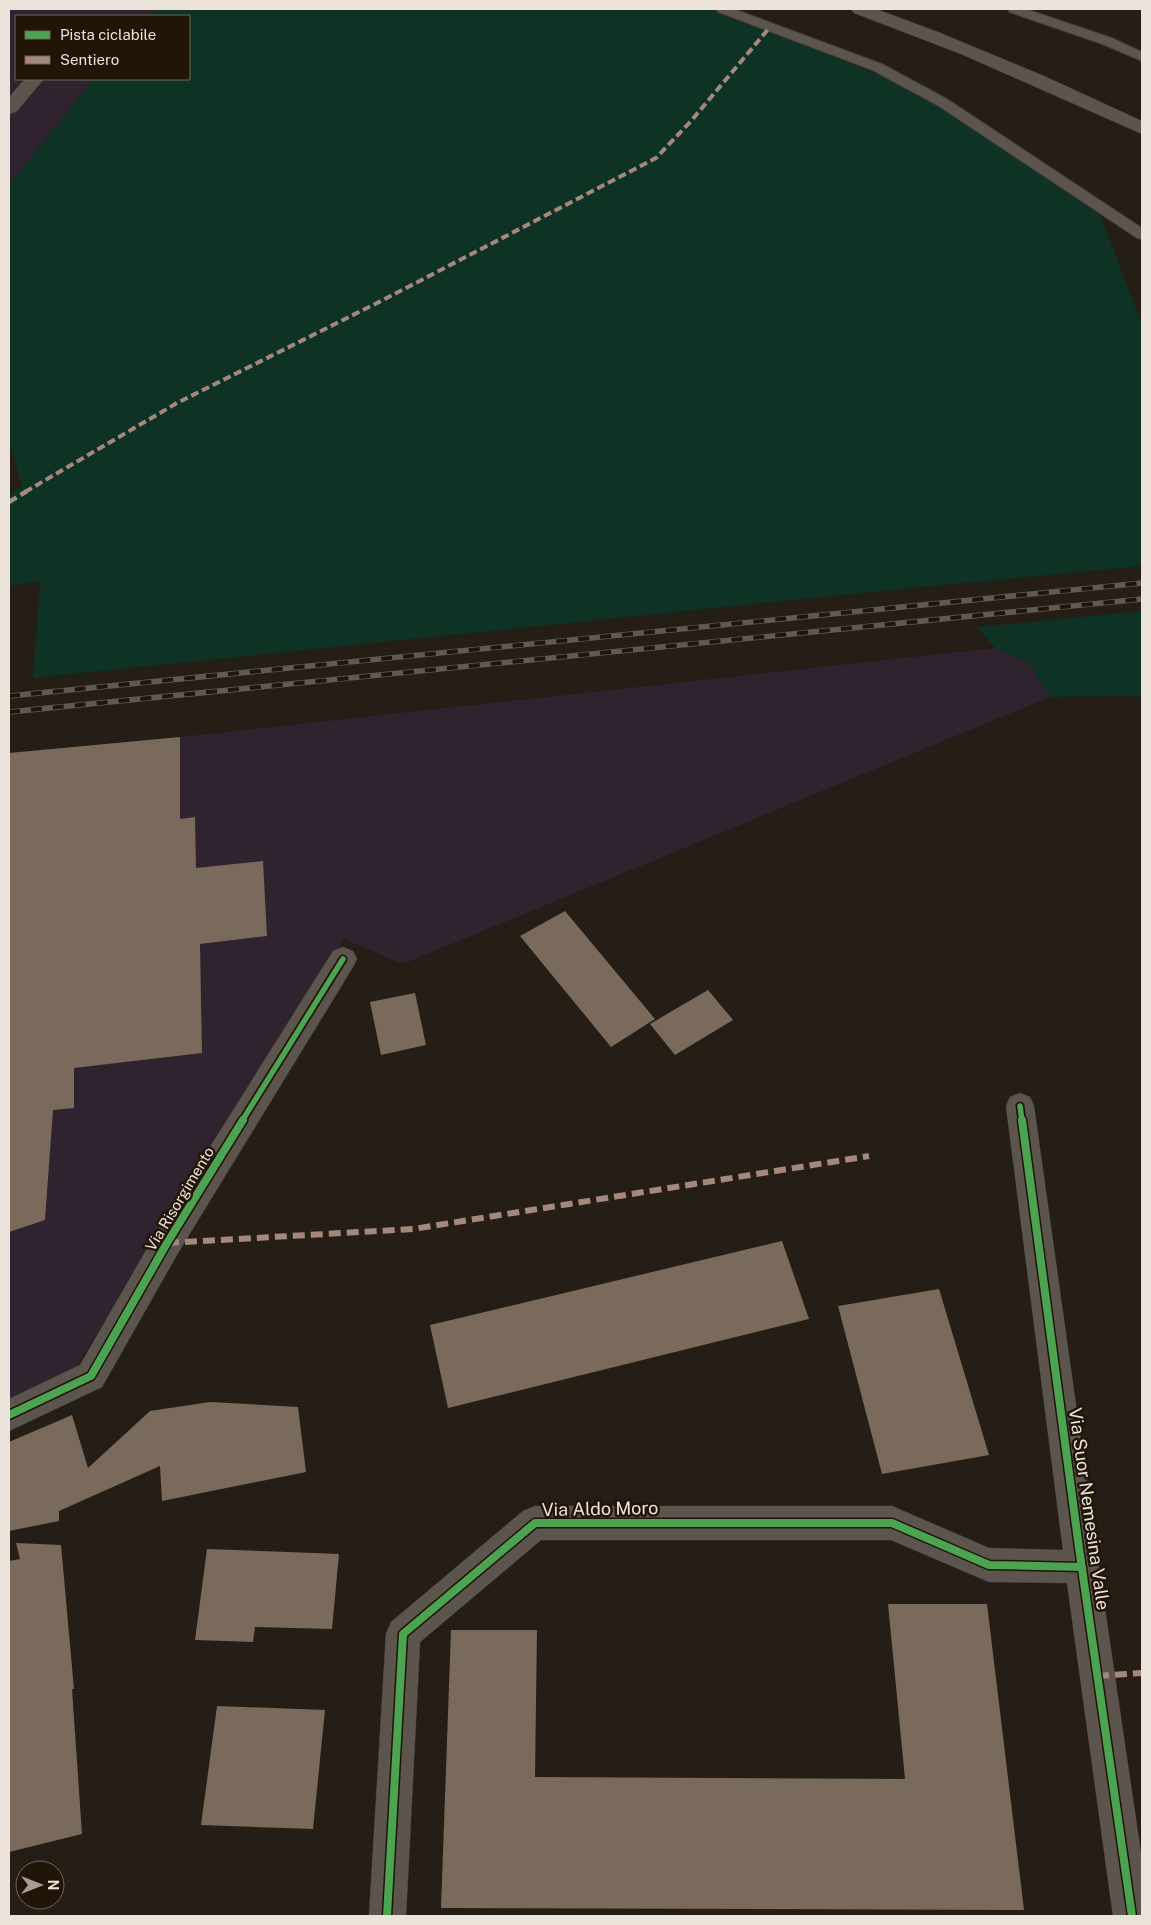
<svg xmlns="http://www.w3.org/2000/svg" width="1151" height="1925" viewBox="0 0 1151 1925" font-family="'Public Sans',sans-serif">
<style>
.industrial{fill:#2e232e}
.green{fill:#0e3223}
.building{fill:#796a5b}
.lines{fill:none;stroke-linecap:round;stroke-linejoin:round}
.service-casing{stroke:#3e3833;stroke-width:2}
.minor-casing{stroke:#3e3833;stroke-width:1}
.secondary-casing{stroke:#3e3833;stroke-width:1}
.service{fill:#5b554e;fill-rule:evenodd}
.minor{fill:#5b554e;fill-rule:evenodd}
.secondary{fill:#5b554e;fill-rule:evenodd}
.rail-casing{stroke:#605a54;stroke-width:5.5}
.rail{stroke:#211508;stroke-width:4;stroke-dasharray:11;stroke-linecap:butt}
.quiet-far2{stroke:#a5887d;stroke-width:4;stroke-dasharray:8 4;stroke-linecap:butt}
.quiet-far1{stroke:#a5887d;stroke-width:4.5;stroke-dasharray:9 4.5;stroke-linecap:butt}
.quiet{stroke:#a5887d;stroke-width:6;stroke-dasharray:12 6;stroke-linecap:butt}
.cycleway-far1-casing{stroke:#211508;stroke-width:9}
.cycleway-casing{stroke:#211508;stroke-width:11}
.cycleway-far1{stroke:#4ca352;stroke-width:5.5}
.cycleway{stroke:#4ca352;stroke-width:8}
.labels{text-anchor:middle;stroke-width:5;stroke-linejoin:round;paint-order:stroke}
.street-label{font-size:15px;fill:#ece3da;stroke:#211508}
.near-street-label{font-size:18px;fill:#ece3da;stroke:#211508}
</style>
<rect width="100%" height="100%" fill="#251e17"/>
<path class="industrial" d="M9,9H164L146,14L144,16H16V79H94L9,185Z
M995,648L1030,664L1050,697L403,964L344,939L74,1370L9,1401V753L180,737Z"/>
<path class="green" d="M164,9H712L884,77L940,106L1101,216L1142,325V566L892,590L33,678L40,581L9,586V495L22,486L9,442V185L94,79H189V16H144L146,14Z
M1142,611V696L1050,697L1030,664L995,648L977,627Z"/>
<path class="building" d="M180,737V819L195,817L196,868L263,861L267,936L200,944L202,1053L74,1068V1108L53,1110L45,1220L9,1232V753Z
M565,911L655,1019L611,1047L520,936Z
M708,990L733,1020L675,1055L650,1024Z
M415,993L426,1045L381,1055L370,1002Z
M782,1241L809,1319L448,1408L430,1325Z
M939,1289L989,1455L882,1474L838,1306Z
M210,1402L298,1407L306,1472L162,1501L160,1466L59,1511V1521L9,1531V1442L72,1415L88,1468L150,1411Z
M16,1543L61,1545L74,1689H72L82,1834L9,1852V1561L20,1559Z
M207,1549L339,1554L332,1629L255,1627L253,1642L195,1640Z
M888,1604H987L1024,1910L441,1908L451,1630H537L535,1777L905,1779Z
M217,1706L325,1710L313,1829L201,1825Z"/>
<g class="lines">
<g class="service-casing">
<path id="service" d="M716,9H734L882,64L947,99L1142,228V239L1137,238L937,105L872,70L718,12Z
M1008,9H1026L1112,38L1142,52V61L1102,44L1009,12Z"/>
</g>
<g class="minor-casing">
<path id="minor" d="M25,79H44L16,112L9,114V97Z
M343,947L353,951L357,959L353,967L178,1253L102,1387L9,1431V1399L80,1365L156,1233L333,951Z
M1020,1093L1030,1097L1034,1106L1096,1548L1142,1860V1916H1113L1067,1583L989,1582L891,1540H541L420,1642L406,1916H369L386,1634L391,1622L523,1511L535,1506H892L989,1548L1063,1550L1006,1106L1010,1097Z"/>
</g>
<g class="secondary-casing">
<path id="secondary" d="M851,9H876L938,32L1044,76L1142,121V134L961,54L854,13Z"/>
</g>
<use href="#service" class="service"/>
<use href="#minor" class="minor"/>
<use href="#secondary" class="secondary"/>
<g class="rail-casing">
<path id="rail" d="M9,696L1142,583
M9,712L1142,599"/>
</g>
<use href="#rail" class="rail"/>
<path class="quiet-far2" d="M25,492L177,403L383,300L656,158L691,121L770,27"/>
<path class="quiet-far1" d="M9,502L27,491"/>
<path class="quiet" d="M167,1243L413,1229L869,1156
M1097,1676L1142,1673"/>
<g class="cycleway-far1-casing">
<path id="cycleway-far1" d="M1020,1106L1022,1121
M242,1121L343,959"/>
</g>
<g class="cycleway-casing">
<path id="cycleway" d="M1022,1120L1079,1548L1132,1916
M9,1415L91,1376L167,1243L243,1120
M387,1916L403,1634L535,1523H892L989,1565L1082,1567"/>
</g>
<use href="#cycleway-far1" class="cycleway-far1"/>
<use href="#cycleway" class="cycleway"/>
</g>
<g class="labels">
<g class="street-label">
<text transform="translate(180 1199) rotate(-59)" y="5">Via Risorgimento</text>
</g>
<g class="near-street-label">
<text transform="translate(600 1509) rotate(-1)" y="6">Via Aldo Moro</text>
<text transform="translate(1089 1509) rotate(82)" y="6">Via Suor Nemesina Valle</text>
</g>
</g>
<rect width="1151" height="1925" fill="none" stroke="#ece3da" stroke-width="20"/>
<rect x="15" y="15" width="175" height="65" fill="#211508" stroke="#72675c"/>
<rect x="25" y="31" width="25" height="8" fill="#4ca352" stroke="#72675c"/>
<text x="60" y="40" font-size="15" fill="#ece3da">Pista ciclabile</text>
<rect x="25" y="56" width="25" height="8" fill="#a5887d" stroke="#72675c"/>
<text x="60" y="65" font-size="15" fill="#ece3da">Sentiero</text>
<g transform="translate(40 1885) rotate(90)"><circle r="24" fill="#211508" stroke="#72675c"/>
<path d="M0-4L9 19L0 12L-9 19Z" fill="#a69e96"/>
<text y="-8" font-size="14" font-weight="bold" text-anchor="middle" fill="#ece3da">N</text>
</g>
</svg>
